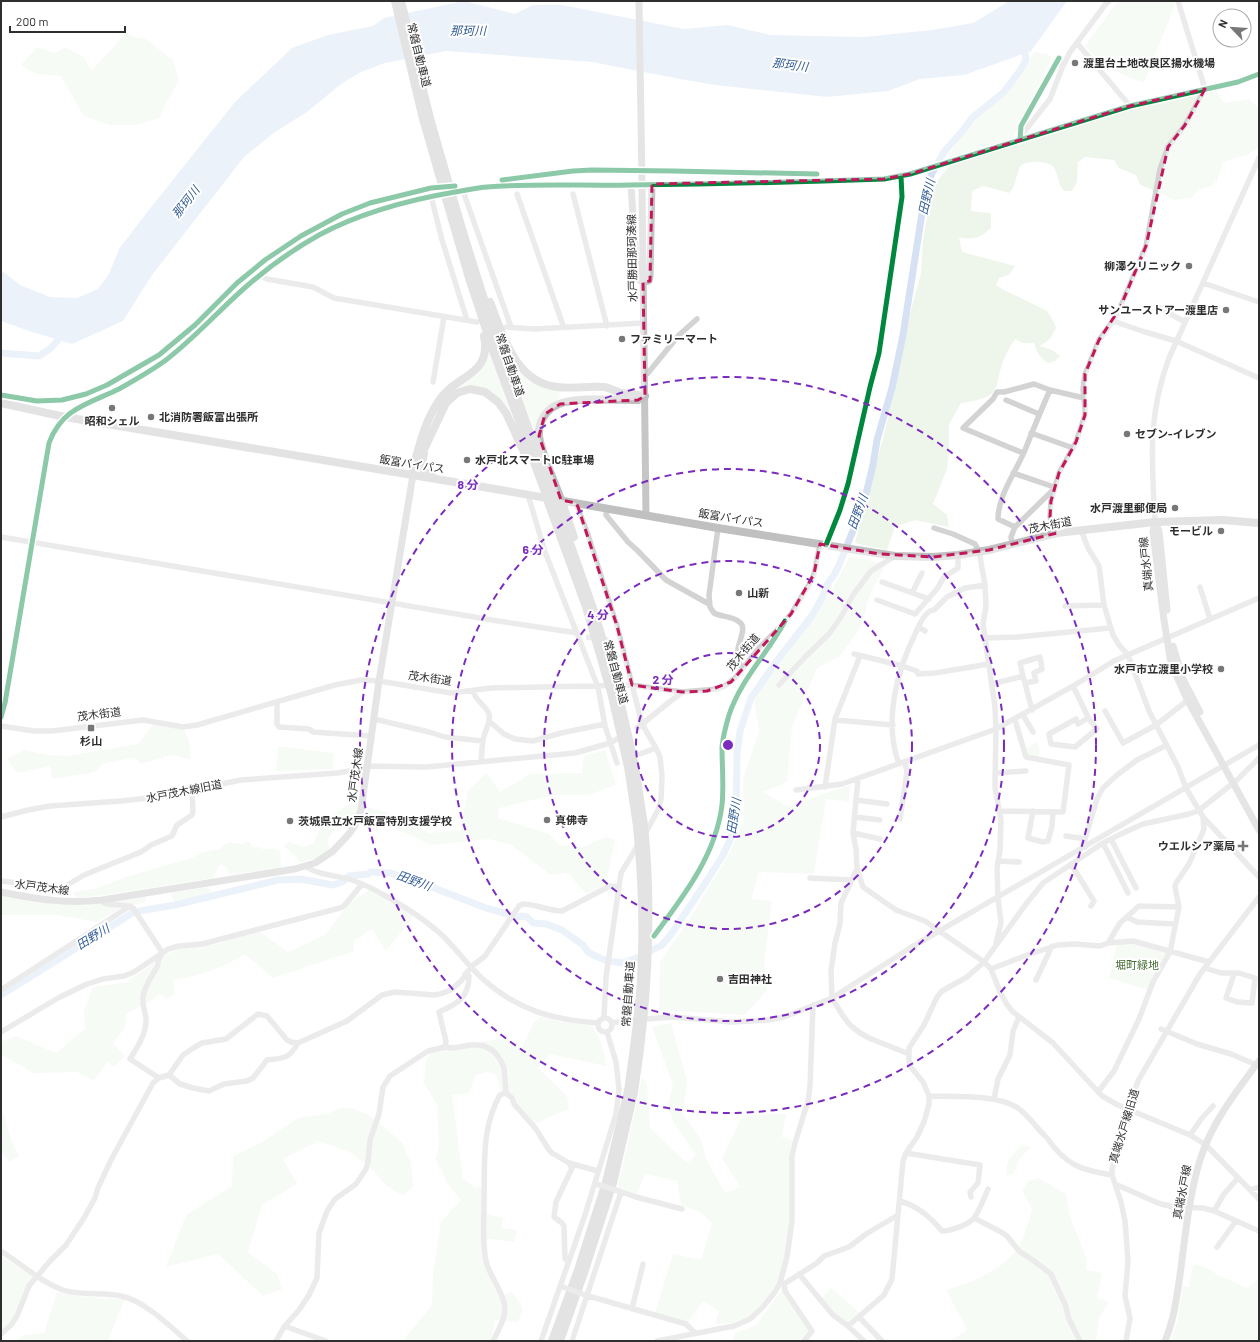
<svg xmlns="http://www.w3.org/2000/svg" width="1260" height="1342" viewBox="0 0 1260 1342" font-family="Barlow,'Noto Sans JP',sans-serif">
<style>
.green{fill:#eef5eb}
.water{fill:#d6e2f4}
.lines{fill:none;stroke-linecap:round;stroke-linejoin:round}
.river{stroke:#d6e2f4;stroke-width:7}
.minor-tunnel{stroke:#d5d5d5;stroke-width:5.5;stroke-dasharray:5.5 3;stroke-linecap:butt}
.minor{stroke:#d3d3d3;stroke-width:5.5}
.major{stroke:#c6c6c6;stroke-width:7}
.highway{stroke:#c0c0c0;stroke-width:8}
.minor-bridge{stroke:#d3d3d3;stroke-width:5.5}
.major-bridge{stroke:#c6c6c6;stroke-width:7}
.highway-bridge{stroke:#c0c0c0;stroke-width:8}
.cycleway-casing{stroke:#fff;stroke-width:8}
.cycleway{stroke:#00873e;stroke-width:5}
.marked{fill:none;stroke:#c2185b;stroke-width:3;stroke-dasharray:8 5;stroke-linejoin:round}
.ring{fill:none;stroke:#7b2cbf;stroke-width:2;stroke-dasharray:7 5}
.poi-dot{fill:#777;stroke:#fff;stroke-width:1.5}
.labels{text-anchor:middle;stroke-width:4;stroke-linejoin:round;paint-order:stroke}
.street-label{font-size:11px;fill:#2e2e2e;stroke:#fff}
.poi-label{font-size:11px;font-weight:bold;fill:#2e2e2e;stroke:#fff;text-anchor:start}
.park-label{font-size:11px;fill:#466e37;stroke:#fff}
.water-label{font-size:12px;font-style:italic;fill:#345e97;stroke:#fff}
.centre{fill:#7b2cbf;stroke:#fff;stroke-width:2}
.ring-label{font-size:12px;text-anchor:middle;font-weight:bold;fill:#7b2cbf;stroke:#fff;stroke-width:4;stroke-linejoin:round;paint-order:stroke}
</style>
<rect width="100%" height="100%" fill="#fff"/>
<path class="green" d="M1120,1H1174L1175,5L1144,83C1118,74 1104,66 1085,46L1114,6Z
M126,33L135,37L146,39L173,60L179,80L159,118L137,125H108L83,115L61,76L36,74L21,65L37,47L55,53L65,47L84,57L91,71L108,53Z
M1034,52L1047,54L1052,58L1014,135L1016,144L1139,107L1216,90L1224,103L1249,99L1259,108V147L1248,155L1223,162L1217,181L1210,187L1201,189L1191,198L1174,200L1149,188L1142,186L1139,183L1136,175L1119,168L1114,160L1085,157L1078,162L1077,182L1072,191H1064C1057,183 1059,175 1053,166C1044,161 1029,160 1020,166L1013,188L1009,193L983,186L972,191L971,211L991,213V228C978,239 977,239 959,238L962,252L1015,266L1009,275L999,278L996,285L1004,290L1047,311L1054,322L1056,328L1050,339L1040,346L1052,350L1060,356L1055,361L1048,363C1040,358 1037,353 1034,343H1022L1015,339C1009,348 1004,357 1001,368C998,375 999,385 993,392C987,400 971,401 961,403L949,424V451L947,469L933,504L947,515L949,527L915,520L895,527L887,550L855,543L886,427L909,318L921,273L923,240L932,188L951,164L950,153L969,126L1009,90Z
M493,318L517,365L560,390L559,402L550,407L538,441Z
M489,349L517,430L506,408L471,387L441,411L436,409L446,394L486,362Z
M850,556L886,564L869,597L861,627L840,656L817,668L792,727L787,782L763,792L787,806L851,785L849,802L826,799L814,874L759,872L751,899L772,901L764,965L767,990L756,1003L744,1015L659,1010L660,962L689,920L728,856L744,820L743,779L759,731L754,700L780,662L831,592Z
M154,723L184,729L189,741L191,760L172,755L141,764L135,757L103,764L95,772L52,779L50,766L17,773L7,759L24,750L48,755L67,756L138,744Z
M1037,742L1040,752L1038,758L1027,756L1025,749Z
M278,746L334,753L333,769L276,771Z
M605,750L616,785L588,795H554L499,808L498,818L549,834L559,845L583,847L606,837L615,840L606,885L586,894L568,873L551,875L511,845L489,839L431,845L366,814L368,807L399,816L429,833L461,830L468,790L487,773L500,792L530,774L582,773L584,756Z
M351,803L358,805L355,816L340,823L328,839L329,850L318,857L300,863L295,855L284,847L288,841L302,847L314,843L323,821Z
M248,841L253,848L260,847L262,849H276L280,851L281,868L229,875L227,867L220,864L213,878L105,895L77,898L73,892L98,888L120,879L146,871L192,858C201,852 210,850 221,849L222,846L229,842L241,844Z
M207,887L215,894L173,901L171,893Z
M369,890L414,916L386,951L372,929L354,941V951L273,978L245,954C223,968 199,976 173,980L175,994L167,999L160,994L144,1005L126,1014L125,1028L113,1043L125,1056L114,1067L107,1062L94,1081L77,1072L33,1073L4,1056H1V1042L16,1036L56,1053L85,1029L84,1010L93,987L127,982L164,955L182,948L219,944L255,928L288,952L325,935L349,903Z
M1,895L62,904L86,906L126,898L146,896V902L121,908L97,922L57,915H1Z
M1132,942L1167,954L1148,990L1109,978L1117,944Z
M543,1016L558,1021L592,1026C602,1041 604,1049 606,1066L550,1054L538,1068L567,1096L569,1109L534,1124L516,1103L501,1092L496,1074L487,1072L476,1075L469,1093L452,1095L463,1178L475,1188L482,1186V1207L487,1214L503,1218L502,1228L517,1230L514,1242L483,1238V1250L501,1297L511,1292L517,1298L523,1309L518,1322L495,1320L491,1341H403L432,1305L433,1273L441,1222L461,1200L449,1186L436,1160L439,1143L437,1104L424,1084L426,1061L432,1050L506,1038L522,1048L534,1022Z
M671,1023L687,1081L683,1114L701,1139L706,1159L725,1193L740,1187L722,1158L743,1115L786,1114L782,1137L792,1140L790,1157V1220L785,1257L778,1282L773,1291L760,1306L748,1317L732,1323L715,1324L719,1311L703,1301L687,1324L655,1313L673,1254L701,1260L712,1223L700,1212L681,1205L677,1181L645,1174L637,1195L618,1187L642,1078L647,1083L650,1128L687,1163L696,1155L674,1123L668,1104L673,1085L652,1027Z
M340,1108H351L369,1115L402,1142L411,1162L413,1185L411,1189L404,1195L398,1193L387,1186L369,1166L351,1153L319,1141L283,1159L297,1184L262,1205L248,1252L277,1274L282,1289L263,1296L218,1254L166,1267L186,1215L232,1186L233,1156L262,1142L298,1118L327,1114Z
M1,1112L4,1114L11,1140L19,1156L9,1162L1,1151Z
M1022,1145L1031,1147L1020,1158L1014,1173L1007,1176C1004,1161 1012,1155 1022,1145Z
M1039,1178L1066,1194L1070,1217L1087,1260L1086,1270L1102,1273L1097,1298L1109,1302L1099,1318L1096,1341H950L967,1330L946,1290C972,1283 1010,1267 1021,1242C1026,1232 1029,1220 1032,1209L1022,1190L1028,1181Z
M1,1256L33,1277L12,1320L1,1330Z
M1193,1264L1207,1268L1218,1275L1247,1288L1259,1279V1341H1171L1178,1319L1183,1286L1189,1287Z
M831,1288L860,1313L848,1322L833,1313L822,1298Z
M782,1291L809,1330L800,1341H732L736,1333L756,1325L778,1295Z
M57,1292L85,1297L125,1299L108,1341H15L24,1335L44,1333Z"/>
<path class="water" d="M464,1L515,14L533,5H562L684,29L727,25L771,35L864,37L932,30L973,23L1006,3L1008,1H1067L1031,51L964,75L920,79L888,91L827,97L715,85L680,79L592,62L446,51L385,63L361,72L341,84L307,112L275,132L244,157L152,275L123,321L72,344L29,331L1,321V270L20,285L50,297L77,298L98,289L109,274L119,249L148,211L235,102L292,48L328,35L373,26L384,18Z"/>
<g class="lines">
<path class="river" d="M1,353L39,356L51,348L64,333
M1,995L134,912L175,905L278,880L300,879L333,885L342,882L349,876L368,874L371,872L391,873L418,883H424L429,886L486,908L518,917L522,916L527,917L533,923L546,924L562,930L583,945L588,952L595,956L608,961L623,963L639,957L662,945L672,933L706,882L723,855L730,840L736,817L737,754L740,731L751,698L779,658L811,617L822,598L828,583L834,575L839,565L863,506L873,465L877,440L892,388L903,335L925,194L932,173L944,152L964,129L972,118L1003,93L1019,72L1025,62L1026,58L1023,45"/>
<path class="minor-tunnel" d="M586,637L613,641"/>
<path class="minor" d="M1077,43L1130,106
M1059,58L1062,68L1070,52L1105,5L1109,1
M1021,139L1024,132L1050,99L1062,68
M463,191L511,327
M517,194L564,328
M573,194L607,326
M431,196L442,240L467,320
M259,275L267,279L313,287L334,298L477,322
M1203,283L1259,302
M1158,307L1185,322
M1113,321L1145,332L1176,341L1259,378
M506,327L534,329L644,323
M644,376L648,373L679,335L697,319
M433,382L444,317
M1006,400L1039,414
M1031,433L1073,448
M1023,453L963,428L993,399L997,392H1004L1034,384L1050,390
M1013,473L1054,487
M528,495L545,552L598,687L605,726L617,763
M576,503L588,535L617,626L642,724L656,748L660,757L662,776L661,800L658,810L645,834
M607,508L606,515L628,542L637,550L666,580L709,604
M1155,522C1152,462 1147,417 1169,358L1259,158
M1015,527L998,519C998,495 1016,472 1025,450C1033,430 1041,410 1050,390L1084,398
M718,528L709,595L710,607L714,613C721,617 731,616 738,621C753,629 726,653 743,668
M934,528L953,534L975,544L979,551L985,585L986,606L983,624L995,707L996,729L995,787L1001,820L1000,850L997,869L998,898L1001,923L996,943
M1081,530L1088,548L1099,566L1104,605L1113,635L1119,645L1128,655L1149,711L1178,767L1186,788L1203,817L1204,829L1189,864L1176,883L1175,887L1179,907L1170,952L1153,982L1139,1019L1114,1071L1098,1092
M1057,533L1050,517L1051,501L1059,473L1076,442L1085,415V409L1083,389L1085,374L1099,340L1113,321L1120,308L1146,246L1160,169L1168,147L1185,125L1205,89L1178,1
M1,537L492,620L577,633
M1012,544L1011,537L1015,527L1052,491H1054
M882,582L929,599
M1200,587L1210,619
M912,593L922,573
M877,600L915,614L937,589L944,577L958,568V555
M1065,606L1104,605
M918,627L925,631
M984,638L1018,637L1110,628
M854,654L899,665L917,671L918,674L935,673L989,664
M1025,683L1032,710
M992,684L1023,676L1020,663L1040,657L1042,669L1034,673L1036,681L1025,683L1023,676
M779,685L806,656L829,634L841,617L853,595L871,571L895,556
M1073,686L1089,719L1097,729L1075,747L1051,744L1049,734L1076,719L1078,724L1088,718
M473,691C475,701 486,705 489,714C491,722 485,731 483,739C482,746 482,754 481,761
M277,702V724L279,727L309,729L313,732L371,736
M1105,711L1123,743L1156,725L1188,700
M1023,715L1033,732
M1,717L5,703L49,443C62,408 88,404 119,389C135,380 151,371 166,360C196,337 220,309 248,285C270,266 294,249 319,235C362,212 408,200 455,192C466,190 476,188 487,187C535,183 583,186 630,185C715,184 800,182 884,179L910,174L1130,106L1238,82L1259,74
M374,719L429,732L445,737L483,741
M835,720L893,725
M489,721L504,734L515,739L533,741L561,733L605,724
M1,726L34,731H52L143,720L183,727L197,725L335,685L361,680L379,681L451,693L491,688L632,685L682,692L717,689L725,686L735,678L759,648L780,627L791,614L810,583L814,574L820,544
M637,728L682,692
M640,754L656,748
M899,764C883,721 897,670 917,630C920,623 926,610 934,610L947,597L965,588L985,585
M995,773L1026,771
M858,779L853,833L856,849L857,869L863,887L896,910L925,921L984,962L991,969L1000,992L1006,1003L1012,1011L1053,1043L1102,1096L1118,1105L1190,1135L1206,1145L1259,1199
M825,787L835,719L860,656
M796,790L842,784L996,729L1073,686L1114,661L1259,598
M856,800L887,804
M1000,811L1063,812L1069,765L1026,757L1015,720
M1033,811L1028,838L1043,842L1048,841L1052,826L1053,812
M1,817L28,810L50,806L121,801L157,797L241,780L337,773L349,771L367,766L426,767L575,753L610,743L617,739
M855,817L880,820
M1203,817L1259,877
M900,819L907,772L905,762
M853,833L880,839
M1066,836L1085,839
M1111,839L1136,888
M1103,843L1128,893
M1085,847L1083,845L1085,839L1097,799L1103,788L1117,775L1137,760L1167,745
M998,861L1019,862
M1071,864L1094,901L1091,906
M306,866C313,874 338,876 349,879C361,883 372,888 382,894C404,906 426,920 444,937C458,951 469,967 484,980C518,1010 553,1020 598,1023
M857,869L841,903L840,924L835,943L831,971L832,998L843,1016L850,1025L860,1033L869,1038L909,1054
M810,878L851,880
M1,881L57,887H64L84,875L141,852L151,845L172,836L177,825L192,815L193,811L192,790
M102,900L104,903C114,906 123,903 133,908L162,952
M1127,917L1137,922L1174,924
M1108,943L1120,923L1139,906L1179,907
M1205,968L1221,973H1239L1255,978L1252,1003L1237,1002L1226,998L1234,974
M991,969L1027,955L1058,945L1075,944L1100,946L1108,943L1133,941L1209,962
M1036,980L1052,946
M1,990L130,906
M604,1017L606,977L621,873L638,845
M598 1025a7 7 0 1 1 14 0a7 7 0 1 1-14 0Z
M612,1023L632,1020L673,1017L731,1022L768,1020L784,1017L832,998L910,948L1259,745
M1161,1029L1197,1044L1231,1054L1259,1066
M1,1032L58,998L87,984L103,979L124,976L134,972L168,949L179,946L202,944L340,908L344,906L362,884
M445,1047L446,1041L439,1012C457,1004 469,998 469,976L465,974
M169,1075L180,1084L193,1088L209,1091L224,1084L247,1081L253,1078L267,1060C284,1058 289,1059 298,1043
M159,1078L130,1059C137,1048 147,1033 146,1018C145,1011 142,1005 143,997C144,986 153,975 158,965V961L162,953
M929,1096C953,1097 998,1094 1018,1108C1028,1115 1035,1126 1044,1135
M994,1099L998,1079L1010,1055L1013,1031L1019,1017
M1190,1135L1202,1118L1213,1106
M1047,1138C1066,1165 1080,1170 1112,1175
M906,1153L980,1165L978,1183L970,1192L971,1197
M1115,1184L1158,1203L1173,1207L1203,1208L1214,1211L1259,1231
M1250,1190L1259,1187
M619,1191L636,1197L682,1209
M900,1201C918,1206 930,1217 942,1231C951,1231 968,1225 974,1218C980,1210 984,1198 988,1189
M1214,1211L1224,1194L1238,1178
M974,1218L1001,1232L1007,1236L1019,1251L1034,1261L1051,1274L1065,1304L1069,1319L1080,1341
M1217,1247L1236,1221
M1,1251C21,1264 41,1282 63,1290C82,1296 102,1292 121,1296C143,1300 170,1326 187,1341
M568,1261L565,1259L564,1226L562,1223L554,1217L556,1202L572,1168L569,1163
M799,1274L833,1315L848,1326L864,1341
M780,1283L784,1284L817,1263L824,1256L849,1247L857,1241L866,1234L898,1215
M784,1284L785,1291L812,1331L804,1341
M585,1295L686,1324L695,1333
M632,1309L643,1264
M859,1317L882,1341
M848,1326L884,1295L892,1279L903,1161L906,1153L917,1137L924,1122L929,1104V1096L923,1082L910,1066L909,1060V1048L924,1025L937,997L942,991L967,977L984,962L1026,904L1043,883L1103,843L1123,833L1143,824L1189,814L1198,811L1237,780L1259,758
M284,1327H287L326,1341
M1,1334L11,1325L17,1316L29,1286L50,1261L66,1245L84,1218L95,1198L98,1188L111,1160L153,1083L159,1078L169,1075L183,1055L195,1047L202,1043L226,1039L258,1014L267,1016L287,1040L291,1042L298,1043L347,1021L382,995L395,992L434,995L440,994L451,990L462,980L471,967L485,956L519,906L523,904C536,904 549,911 562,911L610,886L619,887
M276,1341L284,1327L299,1310L309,1295L317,1278L319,1233L327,1211L335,1199L356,1184L366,1169L368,1162L370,1140L379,1114L383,1087L390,1076L428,1051L445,1047L454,1048L470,1045H477L484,1046L492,1050L497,1055L501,1061L504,1068L506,1093L512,1098L514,1104L536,1129L549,1150L552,1153L569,1163L598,1171
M493,1341C497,1333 502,1324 504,1316C509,1297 490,1279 486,1261C482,1242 484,1222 484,1203C485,1167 481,1127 500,1095L506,1093
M541,1341L585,1215L616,1114L619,1089L616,1062L607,1032
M572,1341L621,1192
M657,1341L734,1326L750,1319L762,1308L775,1292L780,1283L787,1257L792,1221V1156L795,1143L808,1101L810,1086L813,1005
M1126,1341L1130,1318L1125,1296L1128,1261L1125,1221L1121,1202L1112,1175V1169L1130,1104L1138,1081L1200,974L1259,897"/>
<path class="major" d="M639,1L642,182
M631,185L637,278C640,282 644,282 649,281L650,277L652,184
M642,189L646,515
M1155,522L1153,532L1164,620L1170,658L1173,668L1188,701L1259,830
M1155,522L1159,531L1167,610
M1173,646L1183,679L1200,712
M1,892C37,899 65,904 102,900L295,869L315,863L333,851L349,834L355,825L361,810L379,681L413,475
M1165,1341C1173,1322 1176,1302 1179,1282C1185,1241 1188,1199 1200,1160C1212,1122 1236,1092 1259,1061"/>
<path class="highway" d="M453,198C482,298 516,396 552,493
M446,199L469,278L492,348L545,492
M490,302C503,335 515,383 558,387C573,389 588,386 604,387C610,388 615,391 621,393C629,395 637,394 645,396
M1,403L65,417L173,435L472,485L718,528L895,556L933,557L958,555L989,550L1057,533L1155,522L1223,520L1259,523
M424,454C421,465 422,472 433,477
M420,458L446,403L457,393L470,389L485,392L498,402L506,413L524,452
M413,475V468C420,443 424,424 438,402C455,374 492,377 484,336
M559,494C553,478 541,452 539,436C538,422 546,409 559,404C577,397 617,400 638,400L645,396
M549,505L586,607L608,683
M557,506L593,608L616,683
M564,508L574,537
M618,691L635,766L644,825
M611,692L628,767L637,826
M552,1341L578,1270L606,1182L628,1091
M560,1341L584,1273L613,1183L634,1092"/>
<path class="minor-bridge" d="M596,1184L619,1191
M563,1287L585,1295"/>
<path class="major-bridge" d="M642,182V189"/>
<path class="highway-bridge" d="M395,1L423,119L446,199
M401,1L430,118L453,198
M545,492L549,505
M552,493L557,506
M559,494L564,508
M608,683L611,692
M616,683L618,691
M628,1091C633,1054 639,1016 641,979C644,928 642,877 637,826
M634,1092C648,1003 653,915 644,825"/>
<g class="cycleway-casing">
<path id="cycleway" d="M1020,140L1021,126L1026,117L1059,58
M502,180L573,171L592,170L673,171L817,174
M1,395L37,401L62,400L86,394L107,385L159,355L195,325L237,283L265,260L301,236L342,214L370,203L431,188L455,186
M826,545L840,510L848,484L870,387L879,353L902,197L901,176
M1,717L5,703L49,443C62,408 88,404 119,389C135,380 151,371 166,360C196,337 220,309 248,285C270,266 294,249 319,235C362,212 408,200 455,192C466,190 476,188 487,187C535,183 583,186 630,185C715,184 800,182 884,179L910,174L1130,106L1238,82L1259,74
M654,936C683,897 716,855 722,805C724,786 722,767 722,747C723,737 726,725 729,715C741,679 768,653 785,621"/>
</g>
<use href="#cycleway" class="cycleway"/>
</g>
<path d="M0 0H1260V1342H0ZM1205,89L1185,125L1168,147L1146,246L1120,308L1099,340L1085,374V415L1076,442L1059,473L1051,501L1050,517L1057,533L989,550L933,557L880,554L820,544L814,574L791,614L731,682L707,691L682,692L632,685L617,626L578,507L576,503L561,500L539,436L545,414L560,404L638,400L645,396L643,282L650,281L652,184L884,179L910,174L1130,106Z" fill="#fff" fill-opacity=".55" fill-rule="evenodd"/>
<path class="marked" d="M1205,89L1185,125L1168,147L1146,246L1120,308L1099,340L1085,374V415L1076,442L1059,473L1051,501L1050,517L1057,533L989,550L933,557L880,554L820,544L814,574L791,614L731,682L707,691L682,692L632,685L617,626L578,507L576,503L561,500L539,436L545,414L560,404L638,400L645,396L643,282L650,281L652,184L884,179L910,174L1130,106Z"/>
<g class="ring">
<circle cx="728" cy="745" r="92"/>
<circle cx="728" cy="745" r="184"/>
<circle cx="728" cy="745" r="276"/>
<circle cx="728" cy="745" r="368"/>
</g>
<g class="poi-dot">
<circle cx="1075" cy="63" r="4"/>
<circle cx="1189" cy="266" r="4"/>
<circle cx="1226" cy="310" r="4"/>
<circle cx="622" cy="339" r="4"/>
<circle cx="112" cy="408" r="4"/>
<circle cx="151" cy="417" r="4"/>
<circle cx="1127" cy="434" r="4"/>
<circle cx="467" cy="460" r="4"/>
<circle cx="1175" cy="508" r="4"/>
<circle cx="1221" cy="531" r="4"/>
<circle cx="739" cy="593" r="4"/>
<circle cx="1221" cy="669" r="4"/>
<rect x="87" y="724" width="8" height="8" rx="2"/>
<circle cx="547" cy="820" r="4"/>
<circle cx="290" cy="821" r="4"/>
<path d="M1241 840h4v4h4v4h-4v4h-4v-4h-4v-4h4z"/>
<circle cx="720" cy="979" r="4"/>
</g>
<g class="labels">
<g class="street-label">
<text transform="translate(419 55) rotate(76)" y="4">常磐自動車道</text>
<text transform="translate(632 258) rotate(-91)" y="4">水戸勝田那珂湊線</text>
<text transform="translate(510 365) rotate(71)" y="4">常磐自動車道</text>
<text transform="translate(412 464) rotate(9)" y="4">飯富バイパス</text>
<text transform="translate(731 518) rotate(9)" y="4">飯富バイパス</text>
<text transform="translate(1050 525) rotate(-11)" y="4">茂木街道</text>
<text transform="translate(1146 564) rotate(-96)" y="4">真端水戸線</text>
<text transform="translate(743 652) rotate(-50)" y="4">茂木街道</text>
<text transform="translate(616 672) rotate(75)" y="4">常磐自動車道</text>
<text transform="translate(430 678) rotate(8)" y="4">茂木街道</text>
<text transform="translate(99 714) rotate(-7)" y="4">茂木街道</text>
<text transform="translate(355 775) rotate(-82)" y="4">水戸茂木線</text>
<text transform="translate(184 791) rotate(-11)" y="4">水戸茂木線旧道</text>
<text transform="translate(42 887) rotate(8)" y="4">水戸茂木線</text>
<text transform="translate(628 994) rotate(-86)" y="4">常磐自動車道</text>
<text transform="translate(1124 1126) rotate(-73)" y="4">真端水戸線旧道</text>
<text transform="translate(1182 1192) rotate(-79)" y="4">真端水戸線</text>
</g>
<g class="poi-label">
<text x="1083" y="67">渡里台土地改良区揚水機場</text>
<text x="1181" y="270" text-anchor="end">柳澤クリニック</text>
<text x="1218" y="314" text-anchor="end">サンユーストアー渡里店</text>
<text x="630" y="343">ファミリーマート</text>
<text x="159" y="421">北消防署飯富出張所</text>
<text x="112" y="425" text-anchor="middle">昭和シェル</text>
<text x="1135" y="438">セブン-イレブン</text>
<text x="475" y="464">水戸北スマートIC駐車場</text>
<text x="1167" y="512" text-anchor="end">水戸渡里郵便局</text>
<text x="1213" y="535" text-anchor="end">モービル</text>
<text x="747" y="597">山新</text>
<text x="1213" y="673" text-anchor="end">水戸市立渡里小学校</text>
<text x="91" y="745" text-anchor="middle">杉山</text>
<text x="555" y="824">真佛寺</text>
<text x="298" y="825">茨城県立水戸飯富特別支援学校</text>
<text x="1235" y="850" text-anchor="end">ウエルシア薬局</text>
<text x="728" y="983">吉田神社</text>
</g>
<g class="park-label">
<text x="1137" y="969">堀町緑地</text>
</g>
<g class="water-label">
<text x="468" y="35">那珂川</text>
<text transform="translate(790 65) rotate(7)" y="4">那珂川</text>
<text transform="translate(927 197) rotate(-77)" y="4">田野川</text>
<text transform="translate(186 202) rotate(-52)" y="4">那珂川</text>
<text transform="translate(858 512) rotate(-70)" y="4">田野川</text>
<text transform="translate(734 816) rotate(-81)" y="4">田野川</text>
<text transform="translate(414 881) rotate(20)" y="4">田野川</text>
<text transform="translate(93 937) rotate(-32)" y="4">田野川</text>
</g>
</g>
<circle cx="728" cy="745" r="6" class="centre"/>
<g class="ring-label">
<text x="468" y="489">8 分</text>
<text x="533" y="554">6 分</text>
<text x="598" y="619">4 分</text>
<text x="663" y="684">2 分</text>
</g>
<rect width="1260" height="1342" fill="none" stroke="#2e2e2e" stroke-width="4"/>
<g transform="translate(1232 28) rotate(295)"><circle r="19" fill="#ffffff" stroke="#ababab"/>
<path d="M0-3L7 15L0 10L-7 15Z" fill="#777777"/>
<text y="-6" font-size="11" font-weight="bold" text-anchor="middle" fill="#2e2e2e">N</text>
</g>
<path d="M10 26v6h115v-6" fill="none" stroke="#2e2e2e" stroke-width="2"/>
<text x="16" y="26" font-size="12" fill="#2e2e2e" stroke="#ffffff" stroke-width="3" paint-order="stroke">200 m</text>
</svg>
